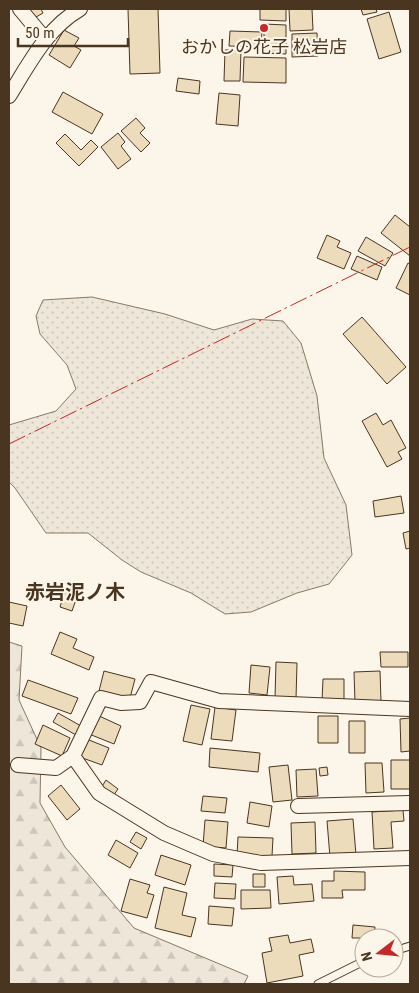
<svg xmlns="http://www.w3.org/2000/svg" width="419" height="993" viewBox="0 0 419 993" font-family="'Roboto Condensed','Noto Sans JP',sans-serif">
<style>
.grass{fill:url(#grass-dots);stroke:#887966}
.forest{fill:url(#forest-firs);stroke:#887966}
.building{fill:#ecdcbc;stroke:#4a3520}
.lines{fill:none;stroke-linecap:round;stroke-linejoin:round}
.lane-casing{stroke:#4a3520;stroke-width:9}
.street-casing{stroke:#4a3520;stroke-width:16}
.lane{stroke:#fbf6e9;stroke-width:7}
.street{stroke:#fbf6e9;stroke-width:14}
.power{stroke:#c62828;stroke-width:1;stroke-dasharray:18 4 2.5 4;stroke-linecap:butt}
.poi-dot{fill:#c62828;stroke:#fbf6e9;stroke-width:2}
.labels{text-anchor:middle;stroke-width:4;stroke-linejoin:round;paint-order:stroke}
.poi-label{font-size:18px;fill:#4a3520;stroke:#fbf6e9}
.quarter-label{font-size:20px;font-weight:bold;fill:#4a3520;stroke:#fbf6e9}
</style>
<defs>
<pattern id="grass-dots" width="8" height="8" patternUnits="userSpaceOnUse" patternTransform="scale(1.25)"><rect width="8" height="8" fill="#ede6d9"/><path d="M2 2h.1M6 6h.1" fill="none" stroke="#cdc6ba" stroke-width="1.8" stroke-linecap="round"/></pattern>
<pattern id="forest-firs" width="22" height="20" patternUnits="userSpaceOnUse" patternTransform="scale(1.25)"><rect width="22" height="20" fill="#ede6d9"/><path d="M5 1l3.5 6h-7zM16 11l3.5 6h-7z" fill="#cdc6ba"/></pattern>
</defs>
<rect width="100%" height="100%" fill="#fbf6e9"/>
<path class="grass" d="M92,297L165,314L214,330L252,319L283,321L301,343L317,396L324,458L346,505L352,555L329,584L297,593L251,612L225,614L191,593L141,572L122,560L88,533H46L15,488L9,482V425L56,411L76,389L67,365L40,334L36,316L43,300Z"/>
<path class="forest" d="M9,642L22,646L19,700L41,748L40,803L65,847L134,928L248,976L244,984H9Z"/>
<path class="building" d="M25,9H41L43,13L31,20Z
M128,9H158L160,73L130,74Z
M260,9H286V21L260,20Z
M289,9H312L313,30L290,31Z
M361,9H376L377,12L363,15Z
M389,12L401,52L379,59L367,19Z
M264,24L286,25V54L264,53Z
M64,30L79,38L74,46L81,50L70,68L49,55Z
M230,31L262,32L261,47L229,46Z
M317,33L318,56L292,57V34Z
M225,50H241L240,81H224Z
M244,57L286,58V83L243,82Z
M178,78L200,81L199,94L176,91Z
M63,92L103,114L92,134L52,112Z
M219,93L240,95L238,126L216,124Z
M136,118L145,128L140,133L150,143L141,152L121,131Z
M118,133L125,142L121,146L131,159L118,169L101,147Z
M65,134L81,150L91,140L98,147L79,166L56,143Z
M395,215L410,227V256L381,233Z
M327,235L340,241L337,247L351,253L344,269L317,258Z
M366,237L393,253L385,266L358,251Z
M357,256L382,267L377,280L351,269Z
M408,263L410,264V295L396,288Z
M362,317L406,367L387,384L343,334Z
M376,413L383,425L391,420L406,448L398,452L402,459L387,467L362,421Z
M401,496L404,513L375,517L373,501Z
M410,531V548L406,549L403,533Z
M65,590L78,594L72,611L60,607Z
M9,602L27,606L23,626L9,623Z
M60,632L77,639L73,648L94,657L89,670L51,654Z
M380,652H408V667H381Z
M276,662L297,663L296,699L275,698Z
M251,665L270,667L267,695L249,693Z
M104,671L135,679L130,698L99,691Z
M380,671L381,701L355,702L354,672Z
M323,679H344V702L322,701Z
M28,680L78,698L71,714L22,696Z
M191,705L210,709L202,745L183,741Z
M215,707L236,710L232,741L211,739Z
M58,713L81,726L76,735L53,722Z
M97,715L121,726L114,744L89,734Z
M318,716H338V743H318Z
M410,718V751L401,752L400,719Z
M349,721H365V753H349Z
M43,725L70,738L62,756L35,744Z
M84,738L109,748L102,765L77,756Z
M210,748L260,753L258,772L209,767Z
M391,760H410V789H391Z
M365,763H382L384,792L366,793Z
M288,765L292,800L273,802L269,767Z
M327,767L328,775L320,776L319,768Z
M316,769L318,796L297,797L296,770Z
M106,780L118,789L113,796L101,788Z
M61,785L80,809L67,820L48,796Z
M203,796L227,798L225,813L201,811Z
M250,802L272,806L269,827L247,823Z
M403,810L404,821L391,822L393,848L374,849L372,812Z
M353,819L356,855L330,857L327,821Z
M205,820L228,822L226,848L203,846Z
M315,822L316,853L292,854L291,823Z
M136,832L147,838L141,849L130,842Z
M238,837L273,838L272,856L237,855Z
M116,840L138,853L130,868L108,855Z
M161,855L191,865L185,885L155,875Z
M214,864L233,865L232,877L214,876Z
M334,871L365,872V890H342L343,898H322V881H334Z
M253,874H265V887H253Z
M293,876L294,885L312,884L314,901L279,904L277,877Z
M130,879L150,885L147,893L154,895L147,918L121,911Z
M215,883L236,884L235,899L214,898Z
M164,887L187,893L182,915L196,918L191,937L155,928Z
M241,890H270L271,908L241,909Z
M209,906L234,908L232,926L208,924Z
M353,925L375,927L374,938H352Z
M288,935L290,943L311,939L314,952L299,955L303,976L267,983L262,953L272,951L269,938Z"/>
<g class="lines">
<g class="lane-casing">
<path id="lane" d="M394,951L410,946
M318,984L364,961"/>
</g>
<g class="street-casing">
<path id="street" d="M20,9L45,39
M9,96C29,64 47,28 80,9
M73,756L101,698L121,703L140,702L151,682L219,701L410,709
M18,765L56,768L73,756L99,793L164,833L213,854L261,863L410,858
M298,806L410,803"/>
</g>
<use href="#lane" class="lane"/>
<use href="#street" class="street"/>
<path class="power" d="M9,444L410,247"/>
</g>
<circle class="poi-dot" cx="264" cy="28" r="5"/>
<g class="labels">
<g class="poi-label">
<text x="264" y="53">おかしの花子 松岩店</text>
</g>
<g class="quarter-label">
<text x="75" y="599">赤岩泥ノ木</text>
</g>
</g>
<rect width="419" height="993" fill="none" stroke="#4a3520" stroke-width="20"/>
<g transform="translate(379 953) rotate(254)"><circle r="24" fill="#fbf6e9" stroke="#b4a999"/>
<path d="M0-4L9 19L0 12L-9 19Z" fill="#c62828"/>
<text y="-8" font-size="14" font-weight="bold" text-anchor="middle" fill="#4a3520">N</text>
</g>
<path d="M18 38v8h110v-8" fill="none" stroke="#4a3520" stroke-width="2.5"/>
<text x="25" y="38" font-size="15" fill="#4a3520" stroke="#fbf6e9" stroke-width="4" paint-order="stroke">50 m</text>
</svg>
